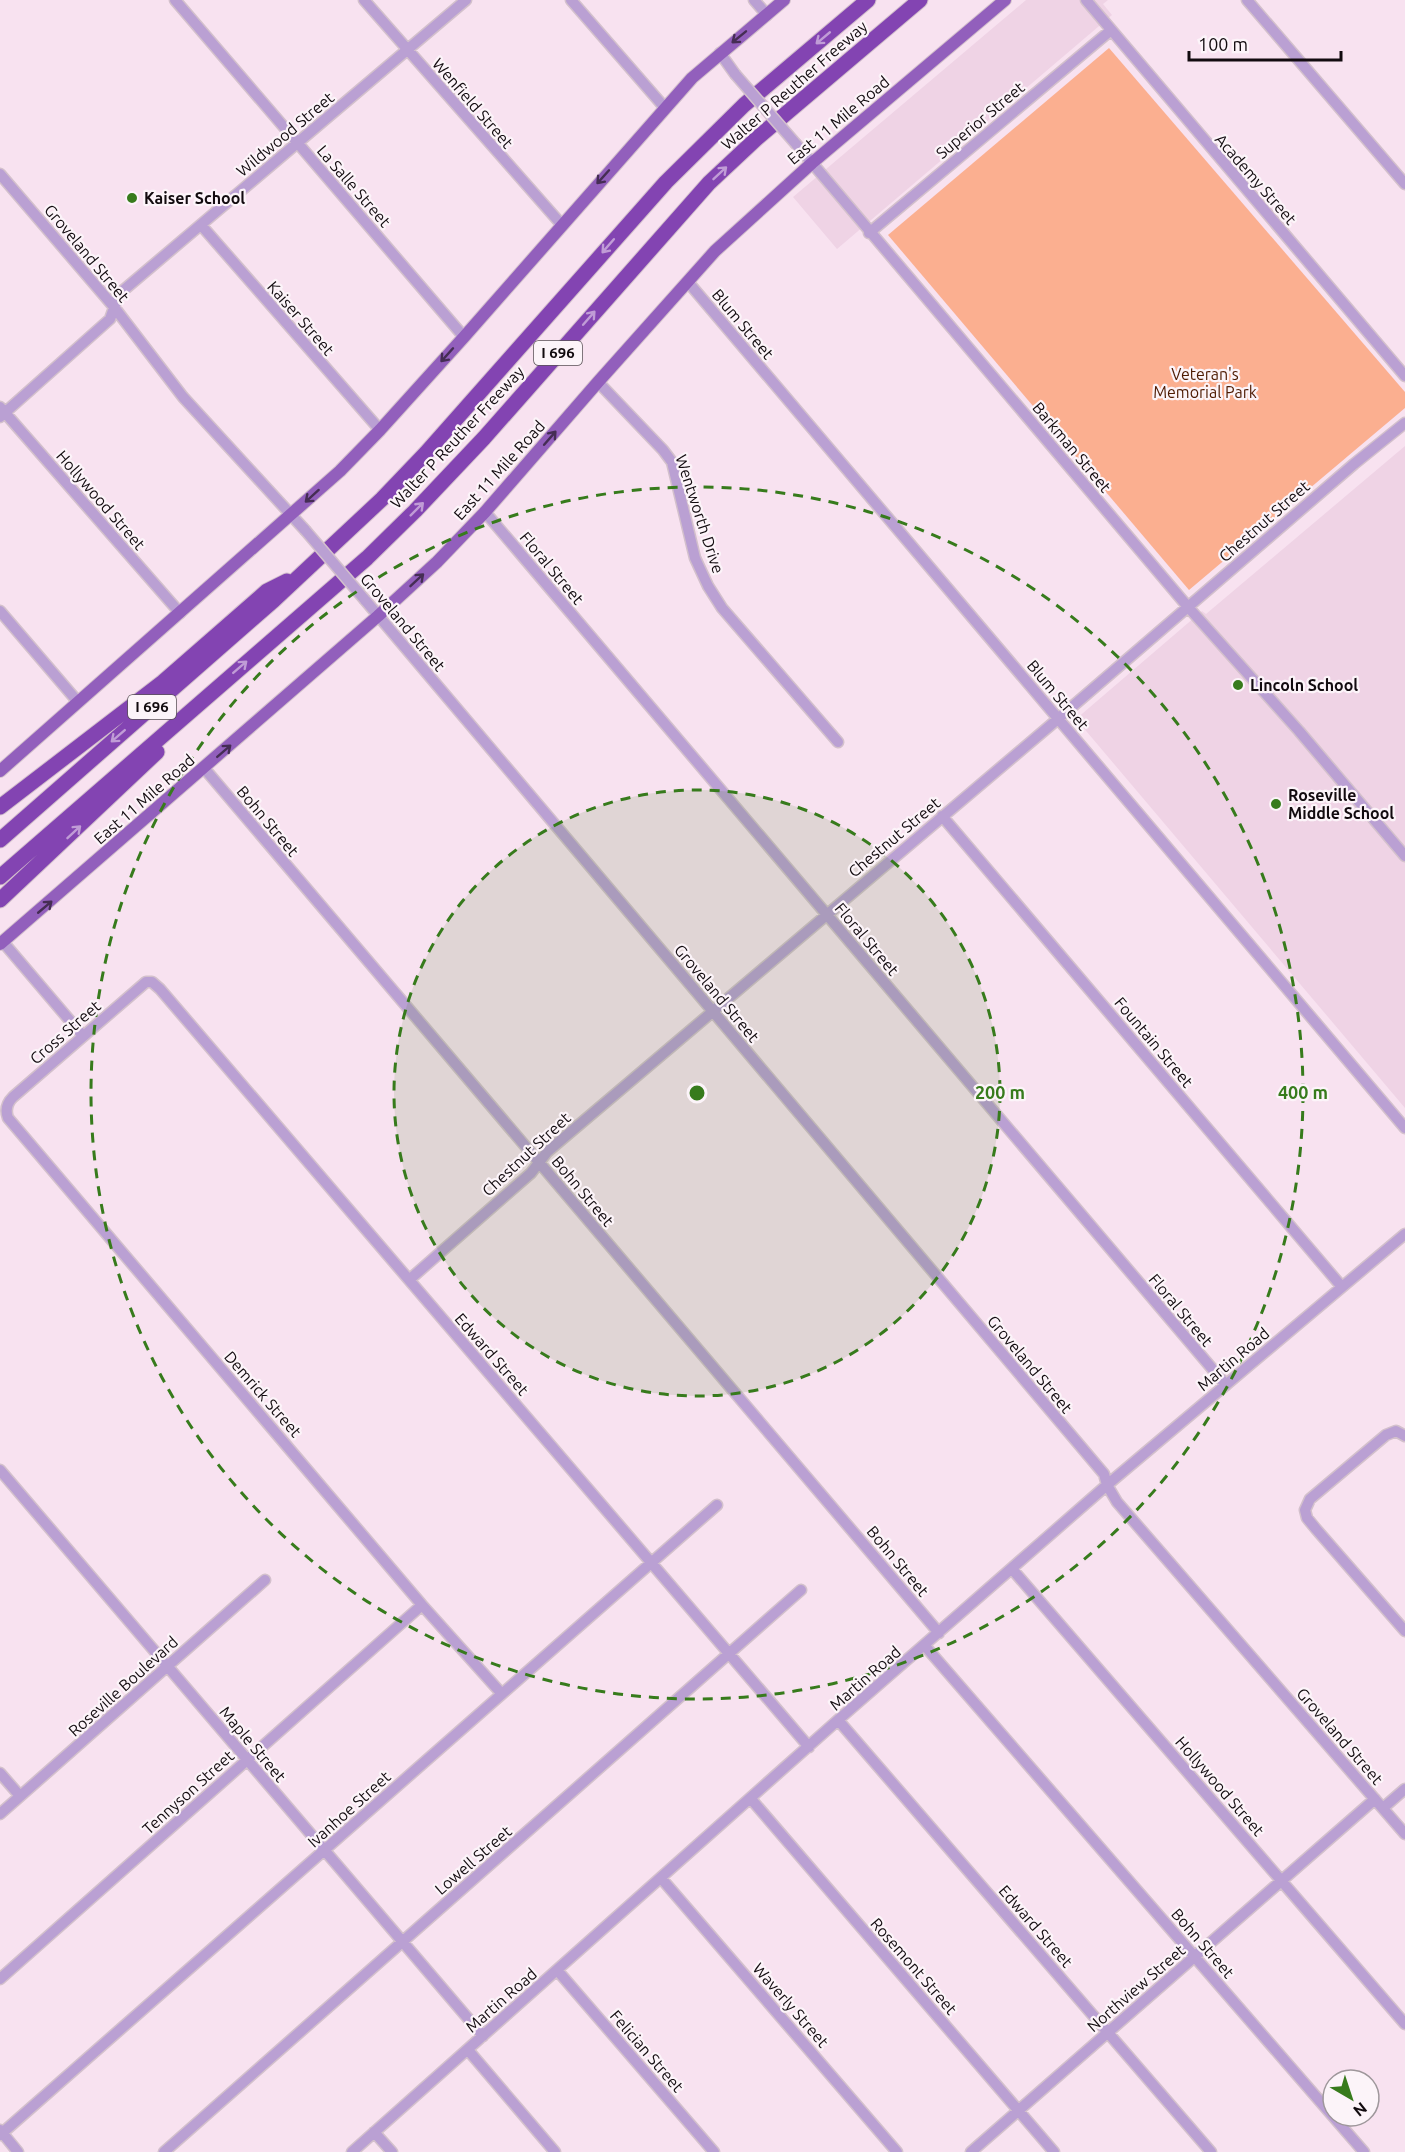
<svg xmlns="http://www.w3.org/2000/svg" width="1405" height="2152" viewBox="0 0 1405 2152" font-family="Ubuntu,sans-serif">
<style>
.built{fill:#efd3e5}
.green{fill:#fbaf90}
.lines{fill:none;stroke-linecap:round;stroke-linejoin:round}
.minor-casing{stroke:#d3c0cc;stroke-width:13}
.major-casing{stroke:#d3c0cc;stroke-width:14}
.highway-casing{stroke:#d3c0cc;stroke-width:17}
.minor{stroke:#baa0d3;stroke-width:10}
.major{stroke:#925fbc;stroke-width:12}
.highway{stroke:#8344b2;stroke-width:15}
.minor-bridge-casing{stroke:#d3c0cc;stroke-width:13;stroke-linecap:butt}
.minor-bridge{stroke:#baa0d3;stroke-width:10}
.oneway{stroke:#452d54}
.oneway2{stroke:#c09cd6}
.ring{fill:none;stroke:#377b1c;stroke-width:3;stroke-dasharray:10 8}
.poi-dot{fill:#377b1c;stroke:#fcf4f9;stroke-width:2}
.labels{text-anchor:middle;stroke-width:4.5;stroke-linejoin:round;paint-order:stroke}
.shield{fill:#fcf4f9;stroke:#585155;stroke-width:1.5}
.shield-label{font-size:15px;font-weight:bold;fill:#120b0f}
.street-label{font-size:16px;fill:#120b0f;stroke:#fcf4f9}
.poi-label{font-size:16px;font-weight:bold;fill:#120b0f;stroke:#fcf4f9;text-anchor:start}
.park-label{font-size:16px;fill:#4d1901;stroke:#fcf4f9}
.centre{fill:#377b1c;stroke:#fcf4f9;stroke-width:3}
.ring-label{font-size:18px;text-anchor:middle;font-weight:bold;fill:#377b1c;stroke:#fcf4f9;stroke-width:4.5;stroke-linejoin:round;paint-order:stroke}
</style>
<rect width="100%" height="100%" fill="#f8e2f0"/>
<path class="built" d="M1026,0H1108L1103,4L1112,15L837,249L793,197Z
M1405,446V1108L1076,719L1202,611L1206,614Z"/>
<path class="green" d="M1109,48L1405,392V408L1189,590L888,235Z"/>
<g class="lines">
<g class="minor-casing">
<path id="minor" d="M175,0L464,337
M364,0L561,224
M571,0L665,108
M754,0L767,15
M1086,0L1405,376
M1247,0L1405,184
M720,53L735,74
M796,144L1188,607L1299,731L1405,856
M0,174L114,307L183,397L305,530
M201,225L380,430
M869,233L1110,31
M688,282L1405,1128
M598,382L663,450L672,462L695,558L708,586L722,608L838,742
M0,407L180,613
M0,417L110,319L119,294L466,0
M485,512L1226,1385
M365,600L1104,1474L1107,1485L1117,1502L1405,1834
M0,611L78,702
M204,768L939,1633
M942,816L1342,1287
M3,942L83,1036
M409,1280L531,1173L547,1152L1059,718L1354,464L1405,423
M1405,1436L1396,1431L1386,1435L1310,1499L1305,1510L1307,1518L1316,1529L1405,1631
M0,1470L483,2036
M1012,1569L1405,2024
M925,1646L1364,2152
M501,1693L422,1605L8,1118C5,1110 7,1103 13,1097L146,982H152L160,989L809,1747
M838,1720L1211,2152
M0,1773L20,1796
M751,1799L1054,2152
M1383,1808L1405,1789
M0,1814L265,1580
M661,1878L897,2152
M557,1970L714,2152
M0,1979L422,1605
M468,2050L555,2152
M0,2130L18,2152
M374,2132L392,2152
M0,2135L717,1505
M164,2152L801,1590
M352,2152L838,1720L1107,1485L1405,1234
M971,2152L1375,1799"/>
</g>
<g class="major-casing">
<path id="major" d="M0,771L340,471L380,430L464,337L692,78L784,0
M0,944L378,616L437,562L485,512L598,382L715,251L812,163L1005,0"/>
</g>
<g class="highway-casing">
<path id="highway" d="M0,807L163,682L267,591L287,581
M0,840L274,600L382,499L426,453L666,182L744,105L868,0
M0,877L367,558L415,511L484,438L709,183L756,139L920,0
M0,900L157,752"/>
</g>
<use href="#minor" class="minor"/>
<use href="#major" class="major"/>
<use href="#highway" class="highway"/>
<g class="minor-bridge-casing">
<path id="minor-bridge" d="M735,74L796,144
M305,530L365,600"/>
</g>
<use href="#minor-bridge" class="minor-bridge"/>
</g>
<defs><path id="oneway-shaft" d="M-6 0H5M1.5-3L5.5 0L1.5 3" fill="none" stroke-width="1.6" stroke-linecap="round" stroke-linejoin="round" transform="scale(1.5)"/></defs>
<g class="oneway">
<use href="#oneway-shaft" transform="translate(739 37) rotate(141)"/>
<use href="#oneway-shaft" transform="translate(603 177) rotate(132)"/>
<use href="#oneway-shaft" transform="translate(447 355) rotate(132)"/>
<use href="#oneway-shaft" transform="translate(550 438) rotate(-49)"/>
<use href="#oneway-shaft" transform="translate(312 496) rotate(138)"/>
<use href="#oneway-shaft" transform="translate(417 580) rotate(-43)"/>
<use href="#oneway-shaft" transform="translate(224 751) rotate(-41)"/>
<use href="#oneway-shaft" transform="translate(45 907) rotate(-40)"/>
</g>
<g class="oneway2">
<use href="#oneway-shaft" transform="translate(823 38) rotate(140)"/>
<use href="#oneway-shaft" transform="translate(720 173) rotate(-43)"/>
<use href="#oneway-shaft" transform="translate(608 246) rotate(131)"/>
<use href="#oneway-shaft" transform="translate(589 318) rotate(-49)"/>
<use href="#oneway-shaft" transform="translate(417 509) rotate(-45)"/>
<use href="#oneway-shaft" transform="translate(240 667) rotate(-41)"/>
<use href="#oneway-shaft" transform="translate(118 736) rotate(139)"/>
<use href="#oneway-shaft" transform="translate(74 832) rotate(-43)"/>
</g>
<circle cx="697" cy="1093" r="303" fill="#377b1c" fill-opacity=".12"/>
<g class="ring">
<circle cx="697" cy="1093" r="303"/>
<circle cx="697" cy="1093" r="606"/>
</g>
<g class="poi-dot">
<circle cx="132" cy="198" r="6"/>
<circle cx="1238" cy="685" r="6"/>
<circle cx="1276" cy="804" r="6"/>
</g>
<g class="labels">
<g class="shield">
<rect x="534" y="341" width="48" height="24" rx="4.5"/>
<rect x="128" y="695" width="48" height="24" rx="4.5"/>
</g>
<g class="shield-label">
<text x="558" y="358">I 696</text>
<text x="152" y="712">I 696</text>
</g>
<g class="street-label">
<text transform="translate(794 85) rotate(-41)" y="6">Walter P Reuther Freeway</text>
<text transform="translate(473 103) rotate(49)" y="6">Wenfield Street</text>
<text transform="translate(838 120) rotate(-40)" y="6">East 11 Mile Road</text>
<text transform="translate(980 120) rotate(-40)" y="6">Superior Street</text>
<text transform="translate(285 134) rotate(-40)" y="6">Wildwood Street</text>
<text transform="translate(1256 179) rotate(49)" y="6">Academy Street</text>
<text transform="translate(354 186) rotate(49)" y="6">La Salle Street</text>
<text transform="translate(87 253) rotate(50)" y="6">Groveland Street</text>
<text transform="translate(301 318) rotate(49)" y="6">Kaiser Street</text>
<text transform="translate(743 324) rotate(50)" y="6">Blum Street</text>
<text transform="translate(457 437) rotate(-47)" y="6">Walter P Reuther Freeway</text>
<text transform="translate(1072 447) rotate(50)" y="6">Barkman Street</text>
<text transform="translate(499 470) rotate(-48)" y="6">East 11 Mile Road</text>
<text transform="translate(101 500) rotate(49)" y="6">Hollywood Street</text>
<text transform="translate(700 514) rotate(72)" y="6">Wentworth Drive</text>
<text transform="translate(1264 521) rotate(-41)" y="6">Chestnut Street</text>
<text transform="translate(552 568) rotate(50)" y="6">Floral Street</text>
<text transform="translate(403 622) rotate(50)" y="6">Groveland Street</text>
<text transform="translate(1058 695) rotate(50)" y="6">Blum Street</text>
<text transform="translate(144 799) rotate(-41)" y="6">East 11 Mile Road</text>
<text transform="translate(268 821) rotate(50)" y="6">Bohn Street</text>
<text transform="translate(894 837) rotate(-40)" y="6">Chestnut Street</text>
<text transform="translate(867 939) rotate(50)" y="6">Floral Street</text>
<text transform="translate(717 993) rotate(50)" y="6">Groveland Street</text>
<text transform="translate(65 1032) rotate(-41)" y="6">Cross Street</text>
<text transform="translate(1154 1042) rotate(50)" y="6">Fountain Street</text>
<text transform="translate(526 1154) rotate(-43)" y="6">Chestnut Street</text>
<text transform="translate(583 1191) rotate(50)" y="6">Bohn Street</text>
<text transform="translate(1181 1310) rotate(50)" y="6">Floral Street</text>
<text transform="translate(492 1354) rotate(49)" y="6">Edward Street</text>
<text transform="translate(1233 1359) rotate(-40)" y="6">Martin Road</text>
<text transform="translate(1030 1364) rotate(50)" y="6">Groveland Street</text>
<text transform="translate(263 1394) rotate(49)" y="6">Demrick Street</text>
<text transform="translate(898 1561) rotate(50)" y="6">Bohn Street</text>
<text transform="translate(865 1678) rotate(-41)" y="6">Martin Road</text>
<text transform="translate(123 1686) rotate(-42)" y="6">Roseville Boulevard</text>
<text transform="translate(1340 1736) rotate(49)" y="6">Groveland Street</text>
<text transform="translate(253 1744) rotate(50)" y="6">Maple Street</text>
<text transform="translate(1220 1786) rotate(49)" y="6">Hollywood Street</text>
<text transform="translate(188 1792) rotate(-42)" y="6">Tennyson Street</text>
<text transform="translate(349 1809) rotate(-42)" y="6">Ivanhoe Street</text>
<text transform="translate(473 1860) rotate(-41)" y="6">Lowell Street</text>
<text transform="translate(1036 1926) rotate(49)" y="6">Edward Street</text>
<text transform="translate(1203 1943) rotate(49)" y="6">Bohn Street</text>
<text transform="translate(914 1966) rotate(49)" y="6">Rosemont Street</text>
<text transform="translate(1136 1988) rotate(-41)" y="6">Northview Street</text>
<text transform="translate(501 2000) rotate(-41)" y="6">Martin Road</text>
<text transform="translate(791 2005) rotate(49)" y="6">Waverly Street</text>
<text transform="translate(647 2051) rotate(49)" y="6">Felician Street</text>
</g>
<g class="poi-label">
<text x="144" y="204">Kaiser School</text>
<text x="1250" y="691">Lincoln School</text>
<text x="1288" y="801">Roseville<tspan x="1288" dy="18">Middle School</tspan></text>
</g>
<g class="park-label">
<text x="1205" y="380">Veteran's<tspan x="1205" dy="18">Memorial Park</tspan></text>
</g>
</g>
<circle cx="697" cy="1093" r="9" class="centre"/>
<g class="ring-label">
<text x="1000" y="1099">200 m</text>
<text x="1303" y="1099">400 m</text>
</g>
<g transform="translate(1351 2098) rotate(141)"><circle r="28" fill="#fcf4f9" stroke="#9e979b" stroke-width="1.5"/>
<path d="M0-4.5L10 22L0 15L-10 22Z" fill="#377b1c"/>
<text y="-9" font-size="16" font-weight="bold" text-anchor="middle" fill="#120b0f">N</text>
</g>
<path d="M1189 51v9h152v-9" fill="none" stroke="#120b0f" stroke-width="3"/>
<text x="1198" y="51" font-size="18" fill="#120b0f" stroke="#fcf4f9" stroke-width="4.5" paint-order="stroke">100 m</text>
</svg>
